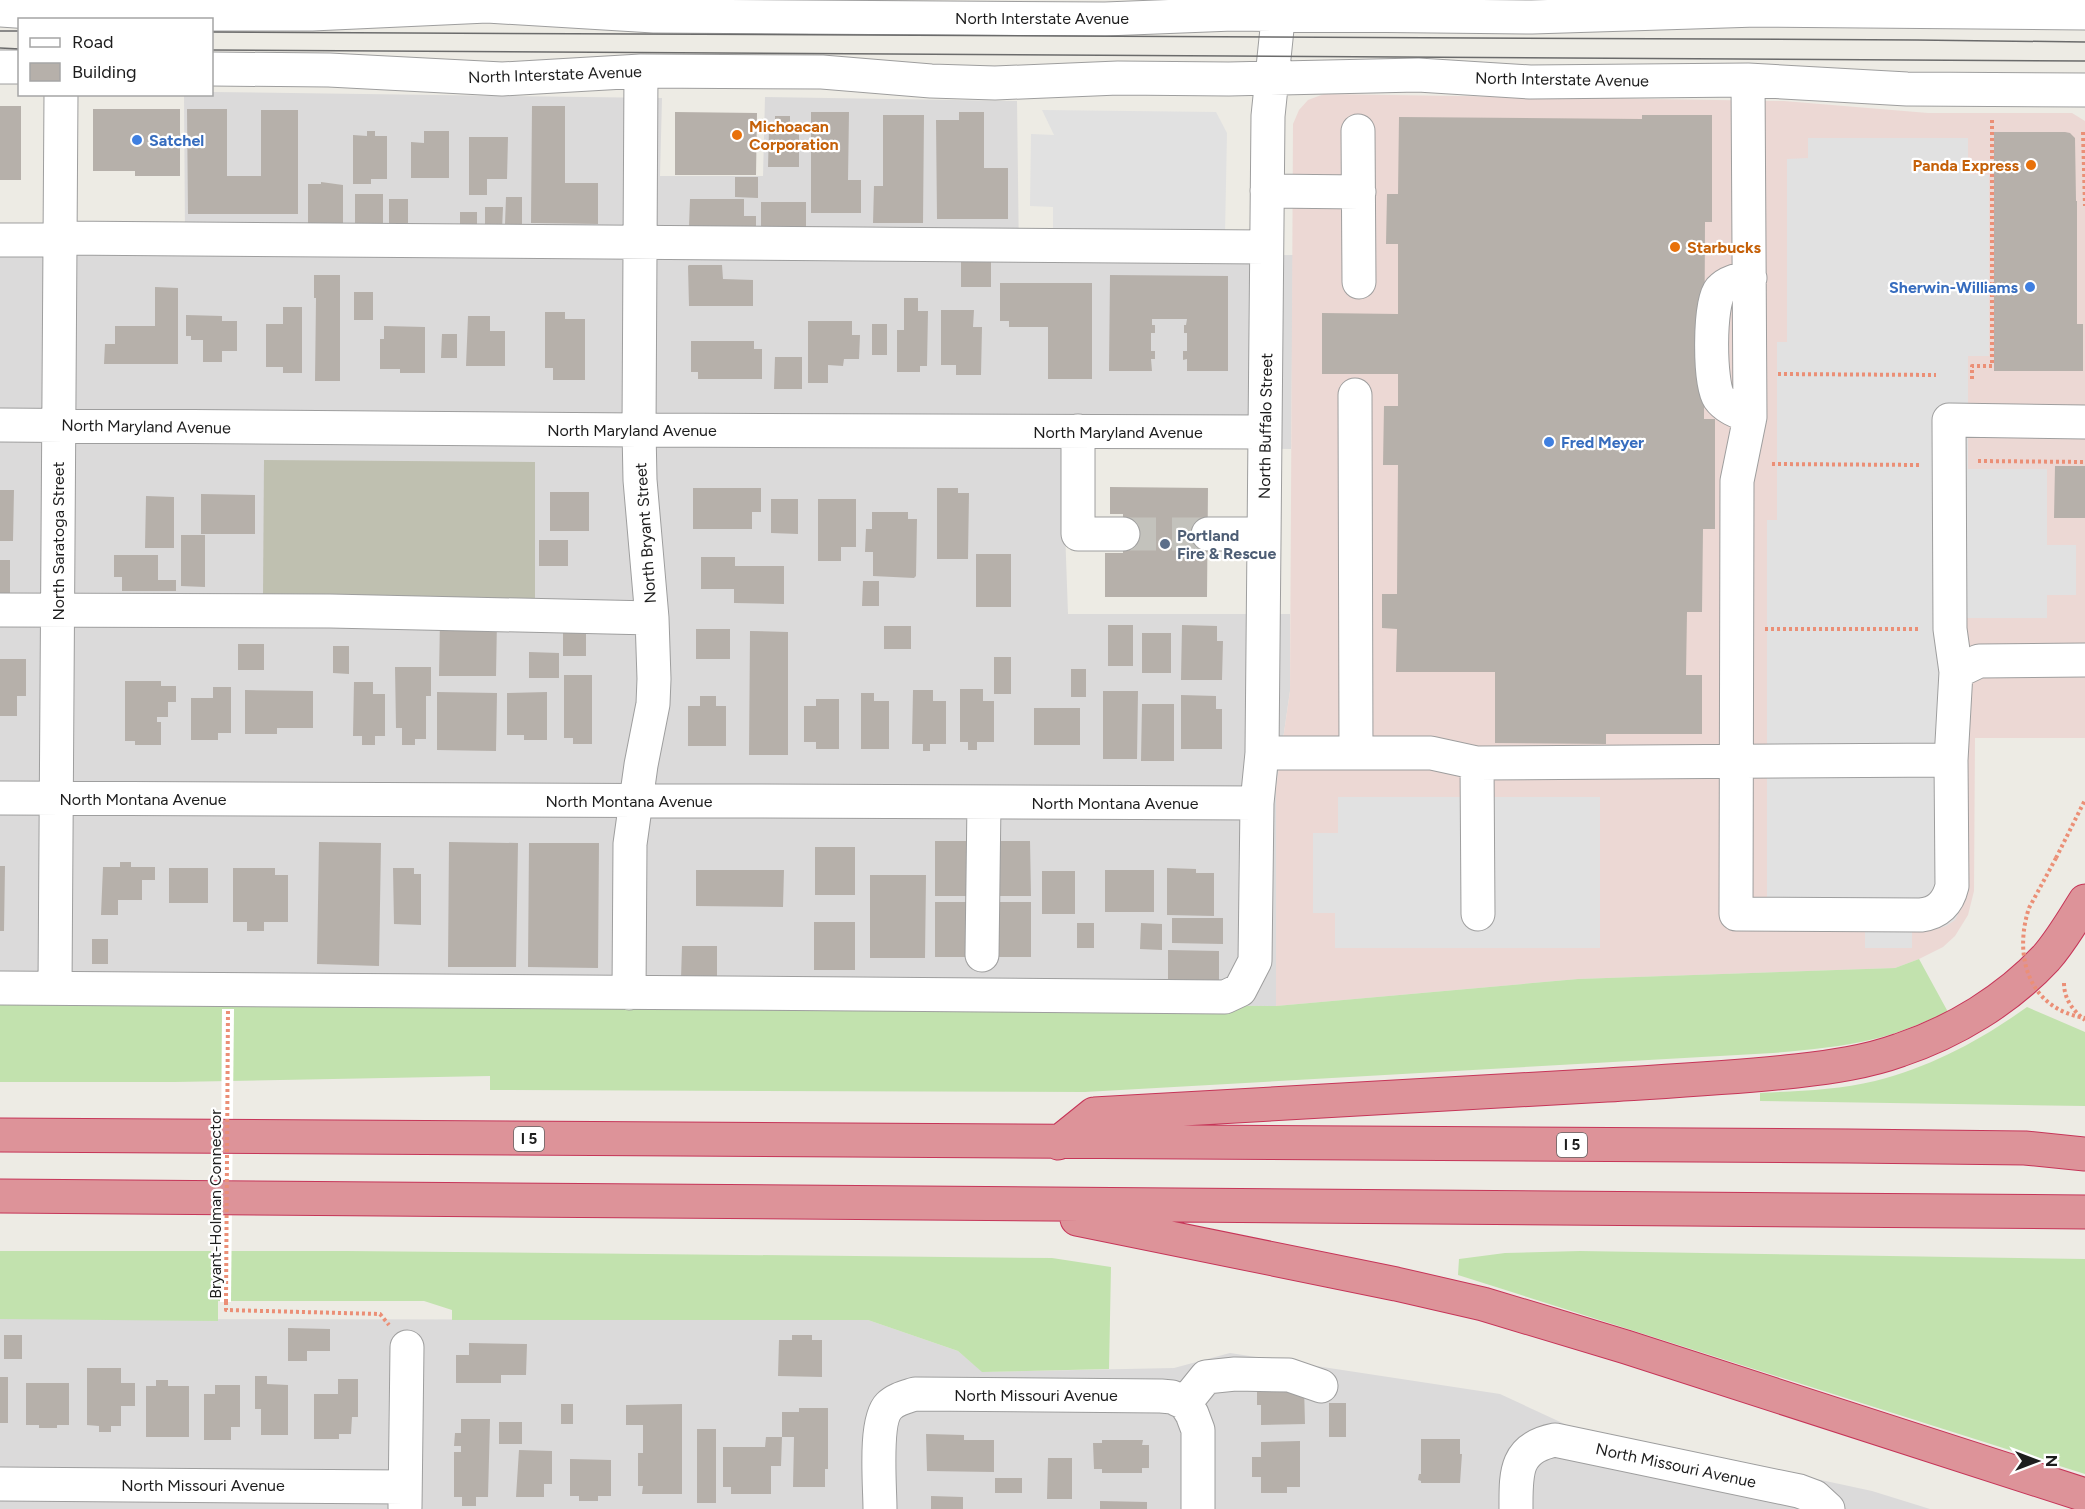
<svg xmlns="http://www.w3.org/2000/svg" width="2085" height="1509" viewBox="0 0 2085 1509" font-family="Figtree,sans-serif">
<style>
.residential{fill:#dbdada}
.commercial{fill:#ecd8d4}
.construction{fill:#bfc0b0}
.grass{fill:#c2e2ae}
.parking{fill:#e1e1e1}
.pier{fill:#fff}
.building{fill:#b6b0aa}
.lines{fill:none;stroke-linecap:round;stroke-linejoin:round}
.minor-tunnel{stroke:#c3c2bc;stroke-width:33;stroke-dasharray:33 16;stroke-linecap:butt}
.minor-casing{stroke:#9e9e9e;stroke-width:35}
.highway-casing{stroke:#c63558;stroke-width:35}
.path{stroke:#eb8f76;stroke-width:4;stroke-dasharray:3 3;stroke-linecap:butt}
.minor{stroke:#fff;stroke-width:33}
.highway{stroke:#dd9399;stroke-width:33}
.tram{stroke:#6b6b6b;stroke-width:1.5}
.path-bridge{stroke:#eb8f76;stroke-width:4;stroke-dasharray:3 3;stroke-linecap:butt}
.food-dot{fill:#e8710a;stroke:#fff;stroke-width:2}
.shop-dot{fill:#3f7fe0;stroke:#fff;stroke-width:2}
.service-dot{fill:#5c6f8a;stroke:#fff;stroke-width:2}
.labels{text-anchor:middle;stroke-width:4.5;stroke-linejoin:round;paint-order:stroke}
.shield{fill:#fff;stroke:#616161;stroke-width:1.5}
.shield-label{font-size:15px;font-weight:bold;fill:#1d1d1d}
.street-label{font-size:16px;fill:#1d1d1d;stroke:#fff}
.food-label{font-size:16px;font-weight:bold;fill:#c56008;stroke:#fff;text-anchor:start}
.shop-label{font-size:16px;font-weight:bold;fill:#366cbe;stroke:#fff;text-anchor:start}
.service-label{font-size:16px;font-weight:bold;fill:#4e5e75;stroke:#fff;text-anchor:start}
</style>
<rect width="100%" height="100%" fill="#edebe4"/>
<path class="residential" d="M212,92L662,98L660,176H763L765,97L1017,101L1019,258L1293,255L1291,449L1062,445L1068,614H1290V691L1276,788V1006L0,998V237L185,235L184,95L212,94Z
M0,1319L868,1320L958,1351L983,1372L1174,1368L1230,1353L1500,1394L1569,1426L1872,1491L1930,1509H0Z"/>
<path class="commercial" d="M1324,94L1784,101L1928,113H2072L2085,121V738H1975L1974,891L1968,915L1955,936L1943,947L1919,959L1895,968L1578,979L1276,1006V788L1290,691L1293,124L1299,110L1308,100Z"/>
<path class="construction" d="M264,460L535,462V599L263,597Z"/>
<path class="grass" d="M1919,959L1948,1012C1924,1022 1900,1033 1874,1039C1841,1047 1807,1050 1773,1053L1085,1092L490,1090V1076L175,1082H0V998L1276,1006L1578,979L1895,968Z
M2027,1007L2085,1032V1106L1760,1101V1093C1798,1091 1838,1090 1875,1081C1931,1067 1981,1040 2027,1007Z
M0,1251H347L1052,1258L1111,1267L1109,1369L982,1372L958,1351L868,1320H452V1310L424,1301H218V1321L0,1319Z
M1580,1251L2085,1259V1474L1458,1275L1459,1259L1505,1253Z"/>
<path class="parking" d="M1042,110L1216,112L1227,133L1225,234L1053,231V207L1030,206L1031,134L1054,135Z
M1808,138H1968V174L1989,175V356H1968V469H2047V545H2076V595H2047V618H1965L1964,902L1955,920L1946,926L1936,929L1912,930V948H1865V898H1767V520H1777V342H1787V159L1808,158Z
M1338,797H1600V948H1335V913H1313V833H1338Z"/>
<path class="pier" d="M222,1009H234L231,1302H220Z"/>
<path class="building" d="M0,106H21V180H0Z
M532,106H565V183H598V224L531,223Z
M93,109H180V176H135V171H93Z
M187,109H227V176H261V110H298V214H188Z
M675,112L757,113L756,175H675Z
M811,112H849L848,180H861V213H811Z
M959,112H984V168H1008V219H937L936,120H959Z
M883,115H924L923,223H873L874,186H883Z
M1642,115H1712V222H1705L1704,419H1715V529H1703L1702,612H1687L1686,675H1702V734H1606V744L1495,743V672H1396L1397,629L1382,628V594H1397L1398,465H1383L1384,406H1398V374H1322V313L1398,314V244H1386L1387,194H1398L1399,117L1642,119Z
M775,116H790V129H799V167H768L769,129H775Z
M367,131H375V136H387V179H371V184H353V135L367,136Z
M424,131H449V178H411V142L424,143Z
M1994,132H2065L2070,133L2075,138L2076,201H2077V324H2083V371H1994Z
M469,137H508L507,179H487V195H469Z
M735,177H758V198L735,197Z
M321,182L343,185V227H308V184H321Z
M355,194H383V229L355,228Z
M506,197H522V224H505Z
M389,199H408V223H389Z
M690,199H744V216H756V230L689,227Z
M761,202H806V230H761Z
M485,207H503L502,230H485Z
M460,212H477V235H460Z
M961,258H991V287H961Z
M689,265H722L723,279L753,280V306H689L688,266Z
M314,275H340V381H315L316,298H314Z
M1110,275L1228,276V371H1187V359L1183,360V351H1187V333H1184V325H1186L1187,319H1152V325H1155V333H1151V351H1155V359H1151L1152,371H1109Z
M1000,283H1092V379H1048V327H1009V321H1000Z
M155,287L178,288V364H104L105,344H115V326H155Z
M354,292H373V320H354Z
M904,298H918V311H928L927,366H920V372H897V330H904Z
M283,307H302V373H283V367H266V324H283Z
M941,310H974L973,327H982L981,375H956V365H941Z
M545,312H565V319H585V380H553V368H545Z
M186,315L222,316V321H237V351H222V362H203V340H191V336H186Z
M468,316H490V331H505V366H466Z
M808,321H852V335H860L859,359H844L843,366L828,365V383H808Z
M872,324H887V355H872Z
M384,326L425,327V373H400V369H380V339H384Z
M442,334H457V358H441Z
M691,341H754V349H762V379H698V372H691Z
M775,357H802V389H774Z
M2055,466H2085V518H2054Z
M1110,487L1208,488L1207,597H1105V553H1123V514H1110Z
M693,488H761V512H752V529H693Z
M937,488H958V493H969L968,559H937Z
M0,490H14L13,541H0Z
M550,492H589V531H550Z
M201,494L255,495V534H201Z
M146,496L174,497V548H145Z
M771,499H798V534L771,533Z
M818,499H856V547H841V561H818Z
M872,512H908V519H917L916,576L914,578L873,576V552H865L866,529H872Z
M181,535H205V587L181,586Z
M539,540H568V566H539Z
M976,554H1011V607H976Z
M114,555H158V580H176V591H122V577H114Z
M701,557H735V566H784V604L734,603V589H701Z
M0,560H10V601H0Z
M863,581H879V606H862Z
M440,619L497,620L496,676H439Z
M1108,625H1133V666H1108Z
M1182,625L1217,626V641H1223L1222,680H1181Z
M884,626H911V649H884Z
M563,629H586V656H563Z
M696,629H730V659H696Z
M750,631L788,632V755H749Z
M1142,633H1171V673H1142Z
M238,644H264V670H238Z
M333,646H349V674L333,673Z
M529,652L559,653V678H529Z
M994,657H1011V694H994Z
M0,659H26V696H17V716H0Z
M395,667H431V696H426V739H415V745H402V728H396Z
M1071,669H1086V697H1071Z
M564,675H592V744H573V738H564Z
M125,681H161V686H176V702H168V717H157V722H161V745H135V741H125Z
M354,682H373V694H385V736H375V745H362V736H353Z
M213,687H231V733H218V740H191V698H213Z
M960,689H983V701H994V742H977V750H968V742H960Z
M245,690L313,691V728H277V734H245Z
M913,690H933V701H946V744H930V751H923V744H912Z
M1103,691H1138L1137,759H1103Z
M437,692L497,693L496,751L437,750Z
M547,692V740H524V735H507V693Z
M861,693H874V701H889V749H861Z
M1181,695L1216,696V709H1222V749H1181Z
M700,696H716V706H726V746H688V706H700Z
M816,699H839V749H816V742H804V706H816Z
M1142,704H1174V761H1141Z
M1034,708H1080V745H1034Z
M935,841H968V896H935Z
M998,841H1030L1031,896H998Z
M319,842L381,843L379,966L317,964Z
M449,842L518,843L516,967H448Z
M529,843H599L598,968L528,967Z
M815,847H855V895H815Z
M120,862H131V867H155V880H142V900H118V915H101L103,867H120Z
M0,866H5L4,931H0Z
M169,868H208V903H169Z
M233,868H275V875H288V922H264V931H247V922H233Z
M393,868H414V874H421V925L394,924Z
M1167,868L1196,869V873H1214V916L1167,915Z
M696,870H784L783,907L696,906Z
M1105,870H1154V912H1105Z
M1042,871H1075V914H1042Z
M870,875H926L925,958H870Z
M935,902H967V957H935Z
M998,902H1031V957H998Z
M1172,918H1223V944L1172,943Z
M814,922H855V970H814Z
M1077,923H1094V948H1077Z
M1141,923L1162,924V950L1140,949Z
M92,939H108V964H92Z
M682,946H717V979H681Z
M1168,950L1219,951V980H1168Z
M288,1328L330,1329V1351H307V1361H288Z
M4,1335H22V1359H4Z
M792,1335H812V1340H822V1377L778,1376L779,1340H792Z
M469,1343L527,1344L526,1375H501V1383H456V1355H469Z
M87,1368H121V1383H135V1406H121V1426H111V1432H99V1426L87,1425Z
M255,1376H267V1384L288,1385V1435H261V1409H255Z
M0,1377H8V1423H0Z
M338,1379H358V1417H352L351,1434H339V1439H314V1394H338Z
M156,1380H168V1386H189V1437H146V1386H156Z
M26,1383H69V1425H57V1428H39V1425H26Z
M215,1385H240V1427H231V1440H204V1394H215Z
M1257,1385L1304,1386L1305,1424L1261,1425V1405H1257Z
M1329,1403H1346V1437H1329Z
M561,1404H573V1424H561Z
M682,1404V1494H642L643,1486H638V1453H643V1425H626V1405Z
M799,1408H828V1469H825V1487H793L794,1437H782V1412H799Z
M461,1419H490L488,1497H476V1506H462V1497H454V1452H461V1446H454L455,1433H461Z
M499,1422H522V1444H499Z
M697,1429H716V1503H697Z
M926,1434L964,1435V1440H994V1472L927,1471Z
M766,1437H782L781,1466H771V1494H731V1487H723V1447H765Z
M1421,1439H1460V1454H1462L1460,1483H1421V1481L1418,1480L1419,1474H1421Z
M1102,1440H1143L1142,1445H1149V1468H1142V1473H1102V1469H1094L1093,1443H1102Z
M1300,1441V1487H1287V1493H1261V1477H1252V1457H1261V1442Z
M519,1450L552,1451V1484H544V1497H516Z
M1048,1458H1072V1499H1047Z
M570,1459L611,1460V1496H598V1501H579V1496H570Z
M995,1478H1022V1493H995Z
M931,1496L963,1497V1509H931Z
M1100,1501L1147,1502V1509H1100Z"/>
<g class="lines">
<path class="minor-tunnel" d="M1123,534H1208"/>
<g class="minor-casing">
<path id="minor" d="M0,10L60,14H312L487,6L654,16L1105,19L1233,14L1532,17L1757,10L2085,13
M0,67H20
M212,69L329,70L502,79L641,71L822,72L931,81L995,83L1118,78L1229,79L1418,75L1530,82L1748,80L1907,89L2085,90
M1748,80L1750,417L1737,481L1736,914L1921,915C1938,913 1948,903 1952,886L1951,760L1956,672L1950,629L1949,420L2085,422
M1358,131L1359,282
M1267,191L1359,192
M0,240H41L60,238L1266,247
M1750,278C1739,280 1728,281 1720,290C1709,303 1709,383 1719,398C1726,408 1739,412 1750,417
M1355,395L1356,753
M0,425L639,430L1264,432
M1078,431V534H1123
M1208,534H1264
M0,610L330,611L652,618
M1956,672L1979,661L2085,660
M1262,753H1431L1477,763L1951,760
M1477,763L1478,914
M0,798L1257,803
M982,955L984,802
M55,987L61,94
M0,988C408,990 817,994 1225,997L1240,990L1255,961L1257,803L1262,753L1268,116L1280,0
M629,993L630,844L641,765L653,704L654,679L652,618L640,480L639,430L641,71
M1185,1403L1206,1377L1235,1374L1289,1375L1321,1386
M1185,1403L1192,1414L1198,1430V1509
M0,1484L405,1487
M405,1507L407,1347
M880,1509C880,1487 874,1421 889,1406C896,1399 906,1397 915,1394L1161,1396L1172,1397L1185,1403
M1516,1509C1516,1474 1514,1448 1555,1440L1799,1491L1815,1497L1828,1509"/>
</g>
<g class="highway-casing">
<path id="highway" d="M0,1135L1849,1146L2025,1148L2085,1154
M1058,1143L1094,1114C1265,1105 1436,1096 1607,1085C1670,1081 1733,1078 1796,1071C1831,1067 1867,1062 1900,1050C1954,1032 2007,1000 2046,958C2061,941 2073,920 2085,901
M0,1196L2085,1212
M1077,1219L1396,1284L1483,1304L1626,1347L2085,1495"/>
</g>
<path class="path" d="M2083,132L2085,206
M1778,374L1936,375
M1972,379V366H1992V120
M1978,461L2085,462
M1772,464L1920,465
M1765,629H1919
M2056,858L2085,800
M2064,983C2064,999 2073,1011 2085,1020
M226,1302V1310L380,1314L389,1325"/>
<use href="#minor" class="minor"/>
<use href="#highway" class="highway"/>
<path class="tram" d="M0,31H20
M212,32L1917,40L2085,42
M0,48L20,49
M212,50L2085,61"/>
<path class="path-bridge" d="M2056,858L2029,908C2013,957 2029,1009 2085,1018
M226,1302L228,1009"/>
</g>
<g class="food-dot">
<circle cx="737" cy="135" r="6"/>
<circle cx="2031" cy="165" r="6"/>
<circle cx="1675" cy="247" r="6"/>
</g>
<g class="shop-dot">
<circle cx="137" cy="140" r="6"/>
<circle cx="2030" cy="287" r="6"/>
<circle cx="1549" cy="442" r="6"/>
</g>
<circle class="service-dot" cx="1165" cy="544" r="6"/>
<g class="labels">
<g class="shield">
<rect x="514" y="1127" width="30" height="24" rx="4.5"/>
<rect x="1557" y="1133" width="30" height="24" rx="4.5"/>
</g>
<g class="shield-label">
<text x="529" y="1144">I 5</text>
<text x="1572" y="1150">I 5</text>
</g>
<g class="street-label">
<text x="1042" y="24">North Interstate Avenue</text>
<text transform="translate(555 74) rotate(-2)" y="6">North Interstate Avenue</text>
<text transform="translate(1562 79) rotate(1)" y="6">North Interstate Avenue</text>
<text transform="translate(146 426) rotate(1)" y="6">North Maryland Avenue</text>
<text transform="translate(1265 426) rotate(-89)" y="6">North Buffalo Street</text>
<text x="632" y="436">North Maryland Avenue</text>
<text x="1118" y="438">North Maryland Avenue</text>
<text transform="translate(645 533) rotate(-94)" y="6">North Bryant Street</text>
<text transform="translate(58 541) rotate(-90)" y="6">North Saratoga Street</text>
<text x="143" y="805">North Montana Avenue</text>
<text x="629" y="807">North Montana Avenue</text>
<text x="1115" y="809">North Montana Avenue</text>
<text transform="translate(215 1204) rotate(-90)" y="6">Bryant-Holman Connector</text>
<text x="1036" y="1401">North Missouri Avenue</text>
<text transform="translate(1676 1465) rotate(12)" y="6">North Missouri Avenue</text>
<text x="203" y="1491">North Missouri Avenue</text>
</g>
<g class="food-label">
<text x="749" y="132">Michoacan<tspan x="749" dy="18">Corporation</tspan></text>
<text x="2019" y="171" text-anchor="end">Panda Express</text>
<text x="1687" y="253">Starbucks</text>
</g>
<g class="shop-label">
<text x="149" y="146">Satchel</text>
<text x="2018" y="293" text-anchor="end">Sherwin-Williams</text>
<text x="1561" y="448">Fred Meyer</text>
</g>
<g class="service-label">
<text x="1177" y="541">Portland<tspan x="1177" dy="18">Fire &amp; Rescue</tspan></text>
</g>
</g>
<rect x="18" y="18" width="195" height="78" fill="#ffffff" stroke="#a5a5a5" stroke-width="1.5"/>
<rect x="30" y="38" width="30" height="9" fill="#ffffff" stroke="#a5a5a5" stroke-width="1.5"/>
<text x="72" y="48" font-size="18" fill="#1d1d1d">Road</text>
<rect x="30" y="63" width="30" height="18" fill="#b6b0aa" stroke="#a5a5a5" stroke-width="1.5"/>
<text x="72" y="78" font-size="18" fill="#1d1d1d">Building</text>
<g transform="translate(2037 1461) rotate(90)" stroke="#ffffff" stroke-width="4.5" paint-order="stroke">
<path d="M0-4.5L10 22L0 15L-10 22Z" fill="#1d1d1d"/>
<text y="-9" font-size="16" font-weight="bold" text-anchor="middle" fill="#1d1d1d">N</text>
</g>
</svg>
